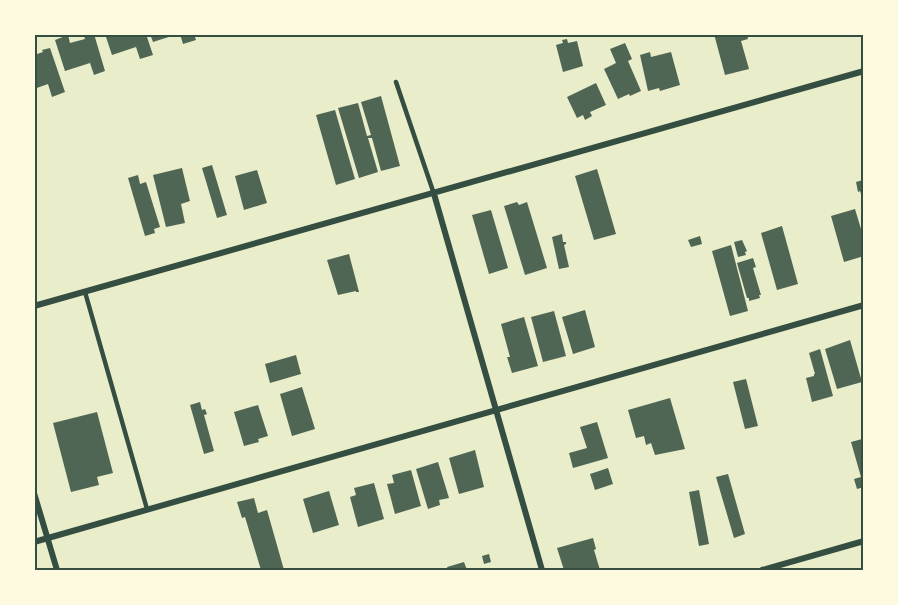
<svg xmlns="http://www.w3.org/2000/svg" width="898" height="605" viewBox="0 0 898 605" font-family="'Titillium Web',sans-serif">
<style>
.building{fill:#4f6655}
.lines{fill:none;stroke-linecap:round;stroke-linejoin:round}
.service{stroke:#344e41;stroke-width:4.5}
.minor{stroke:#344e41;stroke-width:6}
.neatline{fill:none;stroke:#344e41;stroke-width:2}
</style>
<rect width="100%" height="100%" fill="#e9edc9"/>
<path class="building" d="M88,34H94L105,71L94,75L90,63L65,71L55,40L68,35L70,43L85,39L84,36Z
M105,34H146L153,55L140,59L136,47L112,55Z
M150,34H175V35L153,42Z
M180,34H194L196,40L183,44Z
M714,34H747L748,39L741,41L749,69L725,75Z
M567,39L568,43L577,41L583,66L563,72L556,45L563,43L562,40Z
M625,43L632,59L628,61L641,91L630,96L629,94L618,99L604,69L616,63L610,49Z
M50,48L65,92L52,97L48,84L34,89V55L43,52L42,50Z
M650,52L651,57L671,52L680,85L660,91L659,88L648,91L640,55Z
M596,83L606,105L590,112L592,116L585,120L583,115L577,118L567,97Z
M381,96L400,166L381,171L372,138H368L378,172L359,178L338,108L358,103L367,136L371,135L361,102Z
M335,110L355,179L336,185L316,115Z
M212,165L227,215L217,218L202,168Z
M182,168L190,201L181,204L185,223L166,227L153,175Z
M597,169L616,234L594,240L575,176Z
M257,170L267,203L244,210L235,176Z
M138,175L140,184L146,182L160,227L154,229L155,233L145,236L128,178Z
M863,180L864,193L861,194L860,191L858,192L856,182Z
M517,202L519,205L527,202L547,268L525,275L504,206Z
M855,209L864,239V256L844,262L831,216Z
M491,210L508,268L489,274L472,215Z
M782,226L798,284L777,290L761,233Z
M562,234L563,242H566V244L564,245L569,267L559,269L552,237Z
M700,236L702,244L691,247L688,240Z
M742,240L747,251L745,252L746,255L738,257L734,242Z
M731,245L748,311L730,316L712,251Z
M349,254L359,292H356V291L338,295L327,260Z
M753,258L756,267L753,268L761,295H759L760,298L749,301V298H747L737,263Z
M585,310L595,347L573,354L562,317Z
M554,311L566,356L543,362L531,317Z
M524,317L538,366L512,373L507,357H510L501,324Z
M850,340L862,382L837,389L825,349Z
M820,349L833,396L812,402L806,378L814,376V374H815L809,353Z
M296,355L301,374L270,383L265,364Z
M746,379L758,426L745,429L733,382Z
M302,387L315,429L292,436L280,394Z
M670,398L685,449L655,455L651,443L646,445L644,436L636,438L628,410Z
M200,402L202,410L205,409L207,414L204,415L214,451L204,454L190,405Z
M258,405L268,436L258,439L259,442L244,446L234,412Z
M97,412L113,473L97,477L99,485L71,492L53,423Z
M597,422L608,458L573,468L569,453L587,448L580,427Z
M862,439L864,444V487L857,489L854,479L861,477L851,442Z
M475,450L484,487L459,494L449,458Z
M438,462L449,498L439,500L440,505L428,509L416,469Z
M608,468L613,484L595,490L590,474Z
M411,470L421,506L395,514L387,484L394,483L392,475Z
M728,474L745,534L734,538L716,477Z
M374,483L384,519L358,527L350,497L356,495L354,488Z
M699,490L709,544L699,546L689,492Z
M329,491L339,525L313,533L303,499Z
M254,498L258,513L267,510L284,570H261L245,517L242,518L237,502Z
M593,538L596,549L594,550L600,570H564L557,548Z
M489,554L491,562L484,564L482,556Z
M464,562L467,570H448L447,567Z"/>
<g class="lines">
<path class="service" d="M396,82L434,194
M85,292L147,509"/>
<path class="minor" d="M434,194L542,570
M34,306L864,71
M34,493L57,570
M34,542L864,305
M762,570L864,541"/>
</g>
<rect width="898" height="605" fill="none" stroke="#fefae0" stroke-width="72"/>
<rect x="36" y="36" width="826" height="533" class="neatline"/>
</svg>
